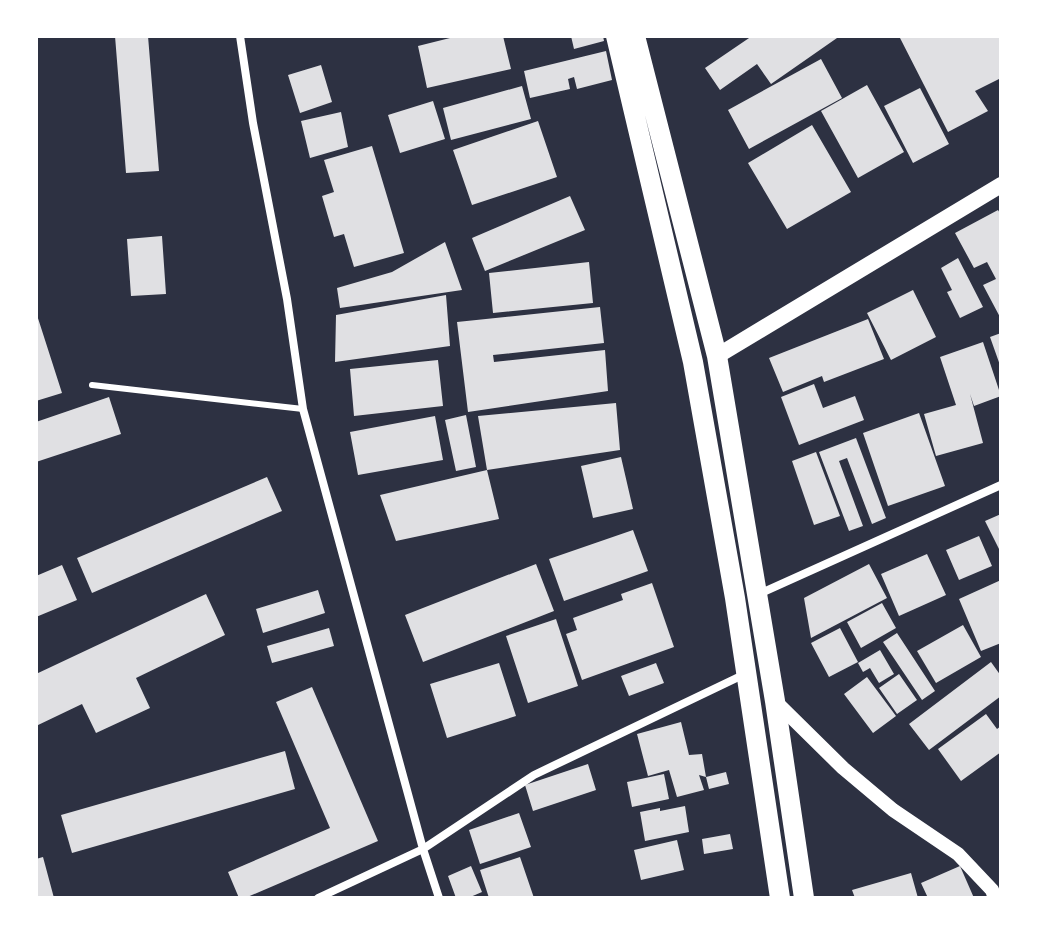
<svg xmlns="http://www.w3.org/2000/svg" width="1037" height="934" viewBox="0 0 1037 934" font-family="Poppins,sans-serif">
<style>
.building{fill:#e0e0e3}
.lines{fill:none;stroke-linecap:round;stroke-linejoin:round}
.service{stroke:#fff;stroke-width:6}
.minor{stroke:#fff;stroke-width:8}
.tertiary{stroke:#fff;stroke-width:14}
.secondary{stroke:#fff;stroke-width:16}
.primary{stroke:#fff;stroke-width:20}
</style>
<rect width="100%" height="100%" fill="#2d3142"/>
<path class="building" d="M115,36H148L159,171L126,173Z
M458,36H503L511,69L427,88L418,46Z
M571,36H603L604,41L574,49Z
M752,36H835L837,38L771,84L757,64L720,90L705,68Z
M899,36H1001V78L975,91L988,111L948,132Z
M606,51L612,80L577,89L574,77L568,79L570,89L530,98L524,71Z
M821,59L842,98L749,149L728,110Z
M321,65L332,102L300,113L288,75Z
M867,85L904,152L858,178L821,111Z
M522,86L531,119L451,140L443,108Z
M920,88L949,144L913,163L884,106Z
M433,101L445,139L400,153L388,115Z
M341,112L348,147L310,158L301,121Z
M538,121L557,177L472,205L453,150Z
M812,125L851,192L787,229L748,163Z
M372,146L404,253L354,267L344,234L334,237L322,196L334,192L324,160Z
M570,196L585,230L485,271L472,238Z
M998,210L1001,215V319L983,285L996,279L987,262L974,268L955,233Z
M162,236L166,294L131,296L127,239Z
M445,242L462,290L340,308L337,288L392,272Z
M958,258L983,307L960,318L947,292L952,290L941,268Z
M589,262L593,303L493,313L489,273Z
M913,290L936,337L891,360L867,313Z
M446,295L450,346L335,362L336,315Z
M600,307L604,343L493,355L494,362L605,350L608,391L468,412L457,322Z
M36,312L62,393L36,401Z
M868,319L884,359L824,382L822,376L783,392L769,358Z
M1001,333V368L990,337Z
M983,342L1001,396L974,406L970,394L983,443L936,456L924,414L956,405L940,357Z
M438,360L443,406L354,416L350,369Z
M814,384L823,408L855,396L864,420L799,445L781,397Z
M109,397L121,434L36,462V422Z
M616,403L620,450L487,470L478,416Z
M919,413L945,486L888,506L863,433Z
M466,415L476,467L456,471L445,420Z
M435,416L443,460L358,475L350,432Z
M856,438L886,518L872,524L847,458L839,461L863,526L849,531L819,452Z
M816,452L840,516L814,525L792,461Z
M621,457L633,509L593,518L581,466Z
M487,470L499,519L396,541L380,495Z
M267,477L282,511L92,593L77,558Z
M1001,514V553L985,521Z
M633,530L648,571L564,601L549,559Z
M979,536L992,566L959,580L946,550Z
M927,554L946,595L899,616L881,574Z
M536,564L554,611L423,662L405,615Z
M869,564L887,598L811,638L804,598Z
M62,565L77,600L36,617V576Z
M1001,580V643L981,651L959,599Z
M652,583L674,647L582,680L566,634L577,630L573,618L623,600L621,594Z
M318,590L325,613L263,633L256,609Z
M206,594L225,635L136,678L150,708L96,733L82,704L36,726V674Z
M882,603L896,628L861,648L847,622Z
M556,619L578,686L528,703L506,636Z
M963,625L981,657L936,683L917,651Z
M329,628L334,646L272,663L267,646Z
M840,628L858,662L829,677L811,643Z
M897,633L935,691L922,700L883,642Z
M880,650L894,674L879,683L870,668L863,672L858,663Z
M991,662L1001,676V696L929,750L909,724Z
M499,663L516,716L447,738L430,684Z
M656,663L664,683L629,696L621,676Z
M899,674L917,700L897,714L879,688Z
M867,677L896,716L873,733L844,694Z
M312,687L378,841L245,898H239L228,872L330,828L276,702Z
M986,714L997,729L1001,726V752L961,781L938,749Z
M681,722L689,755L702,754L706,777L699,775L704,790L677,797L669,770L648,776L637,734Z
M285,751L295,789L72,853L61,815Z
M588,764L596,790L533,811L525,785Z
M726,772L729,784L709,789L706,777Z
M664,774L669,799L632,807L627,782Z
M685,806L689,832L645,841L640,812L660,808V811Z
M519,813L531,847L480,864L469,830Z
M730,834L733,849L704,854L702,839Z
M677,840L684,870L641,880L634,850Z
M43,857L54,898H36V859Z
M520,857L534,898H489L480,870Z
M471,866L482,892L468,898H456L448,876Z
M960,866L974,898H928L921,883Z
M911,873L918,898H855L852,890Z"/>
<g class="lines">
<path class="service" d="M92,385L303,409"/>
<path class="minor" d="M240,36L253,123L287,299L303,409L423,849L439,898
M759,594L1001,485
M318,898L423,849L534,775L745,674"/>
<path class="tertiary" d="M775,701L843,768L893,810L958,854L992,890L995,898"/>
<path class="secondary" d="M717,356L1001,185"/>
<path class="primary" d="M616,36L693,362L735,598L780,898
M635,36L717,356L775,701L804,898"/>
</g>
<rect width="1037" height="934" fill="none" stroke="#ffffff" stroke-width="76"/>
</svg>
